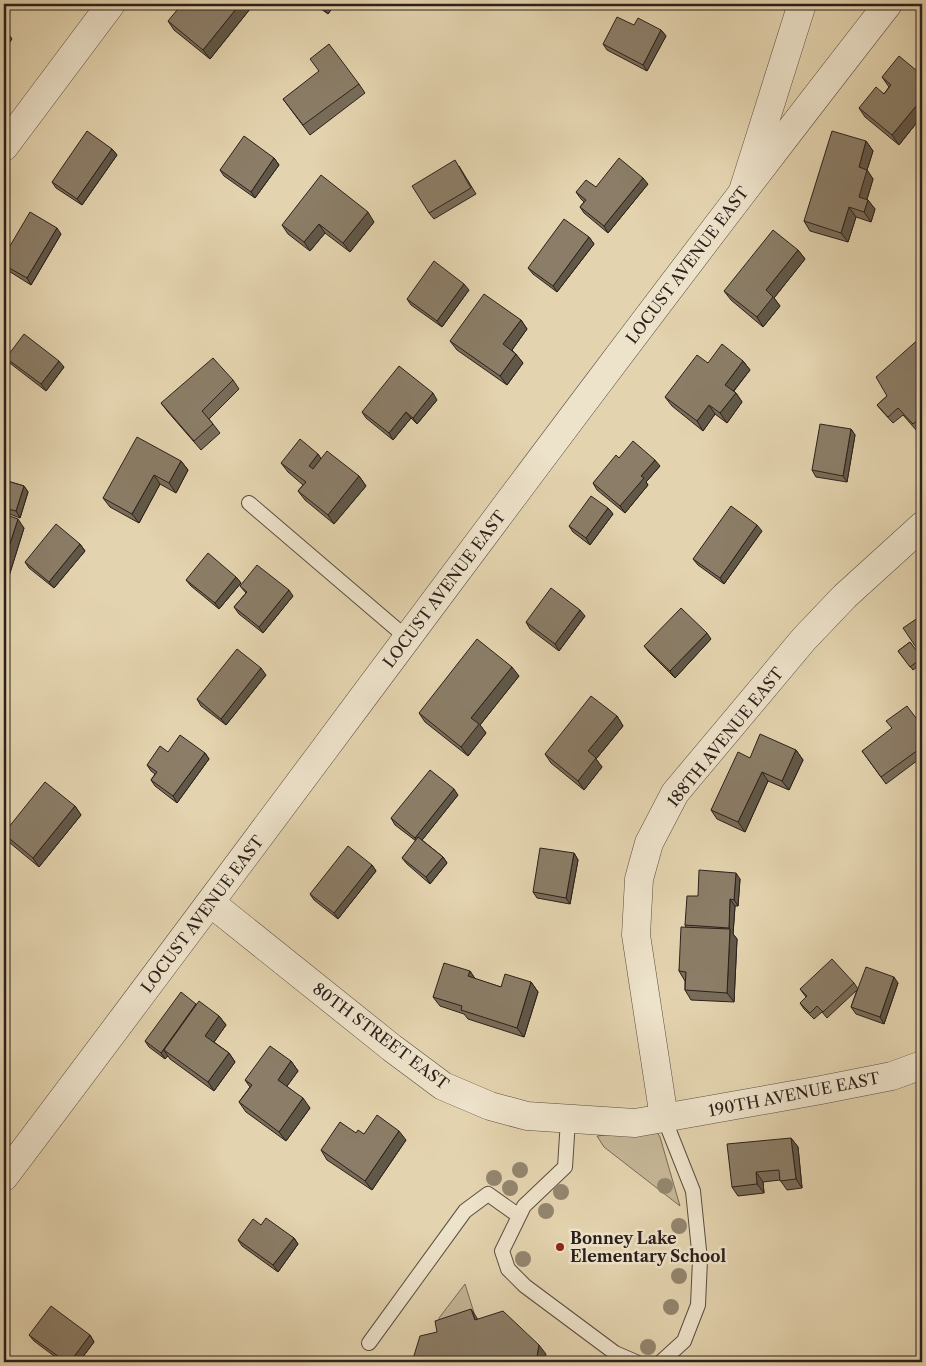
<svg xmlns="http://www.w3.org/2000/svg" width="926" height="1366" viewBox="0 0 926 1366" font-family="'Libre Caslon Text',serif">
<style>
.green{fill:#c4b595;stroke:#786a58}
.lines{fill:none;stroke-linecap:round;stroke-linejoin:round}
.service-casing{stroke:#5a4d40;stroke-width:16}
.minor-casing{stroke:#5a4d40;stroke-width:29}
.tertiary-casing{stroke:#5a4d40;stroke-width:29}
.service{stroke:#ede2ca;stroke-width:14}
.minor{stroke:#ede2ca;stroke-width:28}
.tertiary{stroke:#ede2ca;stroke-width:28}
.tree{fill:#93856e}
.wall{fill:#786c59;stroke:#2c201b}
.shaded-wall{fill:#615848;stroke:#2c201b}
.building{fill:#8b7d67;stroke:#2c201b}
.poi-dot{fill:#8f2418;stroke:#ede2ca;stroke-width:2}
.labels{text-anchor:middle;stroke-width:5;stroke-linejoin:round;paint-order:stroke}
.street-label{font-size:16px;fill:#2c201b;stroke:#ede2ca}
.poi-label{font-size:16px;font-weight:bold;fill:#2c201b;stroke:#ede2ca;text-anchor:start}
</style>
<rect width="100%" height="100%" fill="#e3d3ae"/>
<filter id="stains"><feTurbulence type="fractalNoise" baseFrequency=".004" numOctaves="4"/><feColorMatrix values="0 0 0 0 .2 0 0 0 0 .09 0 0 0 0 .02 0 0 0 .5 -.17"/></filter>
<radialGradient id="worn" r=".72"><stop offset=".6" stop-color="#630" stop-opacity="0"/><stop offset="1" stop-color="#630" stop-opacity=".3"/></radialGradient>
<path class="green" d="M650,1130L657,1132L660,1137L680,1206L604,1147L597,1136Z
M465,1284L476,1319L441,1330L439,1318Z"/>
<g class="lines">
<g class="service-casing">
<path id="service" d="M249,503L407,638
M568,1120L565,1167L524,1206L502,1251L508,1269L525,1286L615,1353L636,1362
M369,1343L465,1211L488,1194L519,1216
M661,1362L684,1341L698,1305L700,1260L693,1191L664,1118"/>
</g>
<g class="minor-casing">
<path id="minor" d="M4,147L111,4
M743,191L802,4
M211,903L392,1048L443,1086L490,1106L527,1116L635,1123L821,1090L892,1076L922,1065
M664,1118L636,935L639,879L649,843L675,793L804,639L845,596L922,526"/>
</g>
<g class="tertiary-casing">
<path id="tertiary" d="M4,1177C299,787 587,390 888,4"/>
</g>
<use href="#service" class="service"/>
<use href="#minor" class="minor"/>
<use href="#tertiary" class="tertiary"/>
</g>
<g class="tree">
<circle cx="520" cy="1170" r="8"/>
<circle cx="494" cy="1178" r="8"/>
<circle cx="665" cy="1186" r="8"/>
<circle cx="510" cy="1188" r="8"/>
<circle cx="561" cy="1192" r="8"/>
<circle cx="546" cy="1211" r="8"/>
<circle cx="679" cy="1226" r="8"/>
<circle cx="523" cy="1259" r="8"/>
<circle cx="679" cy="1276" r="8"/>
<circle cx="671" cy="1307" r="8"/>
<circle cx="648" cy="1347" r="8"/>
</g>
<path class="wall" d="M314,4H335L328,14Z
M250,9L210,59L174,30L168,21Z
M634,25L661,30L666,36L647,71L607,50L603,44Z
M922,75V116L899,145L865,117L859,108L884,94L889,87L882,77Z
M359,84L365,93L310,135L283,99Z
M866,141L873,151L867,170L873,179L867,199L875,209L871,222L856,217L848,242L810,231L804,221Z
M112,149L117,155L82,205L56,188L52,182Z
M274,158L279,165L255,198L224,176L220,170Z
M459,166L476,194L434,219L429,213Z
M648,184L608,233L584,213L580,207L584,202L581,199L576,192L596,187Z
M374,222L350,252L325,233L310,251L288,234L282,225Z
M61,234L31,285L4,268V256Z
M589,237L594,244L557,292L533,274L528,268Z
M798,250L805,259L774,298L780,306L763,327L731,300L724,291Z
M469,290L442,327L411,305L407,299Z
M521,320L527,329L512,350L523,363L507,385L457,350L450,341Z
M922,338V426L917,431L903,415L893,423L882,411L877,405L887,396Z
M6,358L64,367L46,391L11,364Z
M743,361L750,370L734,391L736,393L742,402L727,423L715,414L703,431L672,406L665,397L708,363Z
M233,380L239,389L209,419L220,433L201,450L168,412L161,403Z
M437,400L417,424L411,418L393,440L366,418L362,412Z
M851,429L855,435L847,482L816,477L812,470Z
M318,454L321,459L359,476L366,486L334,524L305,500L298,491L303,485L288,472L281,463Z
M619,458L660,466L646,482L648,485L625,513L597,490L593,483Z
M181,461L188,470L176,493L160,484L139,523L110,507L103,498Z
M4,480L24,486L28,492L20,518L4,512Z
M608,508L613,514L590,545L573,532L569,526Z
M4,514L24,528L9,576L4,575Z
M762,531L724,584L698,565L693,559Z
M80,544L85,551L54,588L29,568L25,562Z
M236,577L241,583L219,609L191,586L186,580Z
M240,586L293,596L263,633L239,614L234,607L246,593Z
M585,616L559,651L530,629L526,622Z
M711,639L675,678L649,652L644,646Z
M910,642L922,659V663L913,670L898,651Z
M266,675L226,725L201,706L197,699Z
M519,676L480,725L486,733L468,756L425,722L419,713Z
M617,716L623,726L596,759L602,767L584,790L551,763L545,754Z
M922,726V757L886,784L862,751Z
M796,750L803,760L789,790L768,781L745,832L717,819L711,810L750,758Z
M168,752L205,753L209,759L177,803L155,786L151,780L155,774L151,771L147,765Z
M458,795L422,840L443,857L447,863L430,884L407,864L402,858L416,841L395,825L391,818Z
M75,806L81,815L39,867L10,843L4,835Z
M574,853L578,860L570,904L537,898L533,892Z
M372,865L376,871L338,919L314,900L310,894Z
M740,879L738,906H735L733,934L737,939L734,1002L691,1000L685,990V981L679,971L686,927L685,925L698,896Z
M470,971L475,979L501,987L531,982L538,992L524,1037L468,1019L464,1014L440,1006L433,997Z
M854,983L858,989L898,983L884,1024L856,1014L851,1007L857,990L827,1018L822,1012L814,1019L804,1009L800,1003L806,997L800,989Z
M197,1004L219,1016L226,1025L214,1042L229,1053L235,1062L214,1091L170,1059L168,1056L165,1059L149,1047L145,1041Z
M291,1061L298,1071L287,1086L310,1108L286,1141L246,1112L239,1102L250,1087L245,1080Z
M356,1133L364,1134L406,1140L372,1190L327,1160L321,1150Z
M791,1138L798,1147L802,1188L787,1190L780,1180L763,1182L764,1193L738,1196L732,1187Z
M261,1225L294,1238L298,1244L278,1272L242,1246L238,1240Z
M29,1335H90L94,1342L79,1362H62L34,1341Z"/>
<path class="shaded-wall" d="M240,4H246L250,9L210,59L203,50Z
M326,4H335L328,14L323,8Z
M661,30L666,36L647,71L643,65Z
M8,33L12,39L4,51V38Z
M922,99V116L899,145L892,135Z
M866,141L873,151L867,170L873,179L865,206L859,197V167Z
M112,149L117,155L82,205L77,199Z
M274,158L279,165L255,198L251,192Z
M643,178L648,184L608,233L604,226Z
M868,200L875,209L871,222L864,212Z
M849,207L856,217L848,242L841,233Z
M368,212L374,222L350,252L343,243Z
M319,224L325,233L310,251L304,242Z
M57,228L61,234L31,285L27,278Z
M589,237L594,244L557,292L553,286Z
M798,250L805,259L774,298L780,306L763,327L757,317L766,290Z
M464,284L469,290L442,327L437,321Z
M521,320L527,329L509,354L503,344Z
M516,354L523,363L507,385L500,376Z
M59,361L64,367L46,391L41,384Z
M743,361L750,370L731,394L725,385Z
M433,393L437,400L417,424L413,418Z
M736,393L742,402L727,423L720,413Z
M709,405L715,414L703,431L697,421Z
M406,412L411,418L393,440L389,433Z
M851,429L855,435L847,482L843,476Z
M318,454L325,464L316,475L309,466Z
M655,460L660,466L646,482L648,485L625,513L620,506L641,476Z
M181,461L188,470L176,493L169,483Z
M154,475L160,484L139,523L132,514Z
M359,476L366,486L334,524L328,515Z
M24,486L28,492L20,518L16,511Z
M608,508L613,514L590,545L586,538Z
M18,519L24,528L9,576L4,569V562Z
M757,525L762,531L724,584L720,578Z
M80,544L85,551L54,588L49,582Z
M236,577L241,583L219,609L215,603Z
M289,590L293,596L263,633L259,627Z
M580,610L585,616L559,651L555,644Z
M707,633L711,639L675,678L670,671Z
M512,667L519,676L480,725L486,733L468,756L461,747L471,718Z
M261,668L266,675L226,725L221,719Z
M617,716L623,726L596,759L602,767L584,790L578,781L588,751Z
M796,750L803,760L789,790L782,781Z
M205,753L209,759L177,803L173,796Z
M762,772L768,781L745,832L738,822Z
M454,789L458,795L419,844L415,838Z
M75,806L81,815L39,867L33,858Z
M574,853L578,860L570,904L566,898Z
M443,857L447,863L430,884L426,877Z
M372,865L376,871L338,919L334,913Z
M736,873L740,879L738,906L734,900Z
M730,899L735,906L733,934L737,939L734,1002L727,993L730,930L729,928Z
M470,971L476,980L468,976Z
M894,977L898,983L884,1024L880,1017Z
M531,982L538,992L524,1037L517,1028Z
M196,1004L164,1050L168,1056L165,1059L161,1053Z
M219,1016L226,1025L212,1045L205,1036Z
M229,1053L235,1062L214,1091L208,1082Z
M291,1061L298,1071L285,1089L278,1080Z
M303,1098L310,1108L286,1141L279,1132Z
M399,1131L406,1140L372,1190L365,1181Z
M791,1138L798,1147L802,1188L796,1179Z
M756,1172L763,1182L764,1193L757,1184Z
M294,1238L298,1244L278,1272L273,1265Z
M471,1309L477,1318L482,1329L475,1320Z
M90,1335L94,1342L79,1362H70Z
M539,1345L546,1354L544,1362H536Z"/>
<path class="building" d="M182,4H240L203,50L168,21Z
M318,4H326L323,8Z
M617,17L634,25L638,18L661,30L643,65L603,44Z
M4,30L8,33L4,38Z
M329,44L359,84L303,125L283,99L319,71L310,59Z
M899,56L922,75V99L892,135L859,108L876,87L884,94L891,85L882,77Z
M87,131L112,149L77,199L52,182Z
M832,131L866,141L859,167L867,170L859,197L868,200L864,212L849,207L841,233L804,221Z
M244,136L274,158L251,192L220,170Z
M619,158L643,178L604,226L580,207L586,200L576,192L586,180L596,187Z
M455,160L471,188L429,213L412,186Z
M321,175L368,212L343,243L319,224L304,242L282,225Z
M30,212L57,228L27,278L4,265V256Z
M564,219L589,237L553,286L528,268Z
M773,230L798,250L766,290L773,297L757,317L724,291Z
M434,261L464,284L437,321L407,299Z
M484,294L521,320L503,344L516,354L500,376L450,341Z
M24,334L59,361L41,384L6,358Z
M921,337L922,338V416L913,424L898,408L888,417L877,405L887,396L876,377Z
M722,344L743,361L725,385L736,393L720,413L709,405L697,421L665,397L697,355L708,363Z
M213,358L233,380L202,411L213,424L194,441L161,403Z
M399,366L433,393L413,418L406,412L389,433L362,412Z
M820,424L851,429L843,476L812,470Z
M137,437L181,461L169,483L154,475L132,514L103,498Z
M300,439L318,454L309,466L313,469L327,451L359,476L328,515L298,491L306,482L281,463Z
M633,441L655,460L641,476L644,478L620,506L593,483L616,455L619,458Z
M4,480L24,486L16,511L4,508Z
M591,496L608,508L586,538L569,526Z
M731,506L757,525L720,578L693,559Z
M4,514L18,519L4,562Z
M56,524L80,544L49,582L25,562Z
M208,553L236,577L215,603L186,580Z
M257,565L289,590L259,627L234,607L247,592L240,586Z
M551,588L580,610L555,644L526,622Z
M681,608L707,633L670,671L644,646Z
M922,615V656L903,628Z
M477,639L512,667L471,718L479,724L461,747L419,713Z
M910,642L922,658L910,667L898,651Z
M237,649L261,668L221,719L197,699Z
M591,696L617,716L588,751L596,758L578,781L545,754Z
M907,706L922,726V747L881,777L862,751L892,728L886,721Z
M760,734L796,750L782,781L762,772L738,822L711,810L738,752L750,758Z
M180,735L205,753L173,796L151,780L157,772L147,765L160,746L168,752Z
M430,770L454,789L415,838L391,818Z
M45,782L75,806L33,858L4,834V833Z
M418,837L443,857L426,877L402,858Z
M348,846L372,865L334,913L310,894Z
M540,848L574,853L566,898L533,892Z
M699,870L736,873L734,900L730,899L729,928L685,925L687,896H698Z
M681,927L730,929L727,993L685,990L686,972L679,971Z
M832,959L854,983L823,1012L817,1006L810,1013L800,1003L807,996L800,989Z
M444,963L470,971L468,976L501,987L505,974L531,982L517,1028L461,1010L462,1006L433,997Z
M866,967L894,977L880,1017L851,1007Z
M181,992L196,1004L161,1053L145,1041Z
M199,1001L219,1016L205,1036L229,1053L208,1082L164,1050Z
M270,1046L291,1061L278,1080L303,1098L279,1132L239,1102L252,1085L245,1080Z
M377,1115L399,1131L365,1181L321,1150L340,1122L356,1133L358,1130L364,1134Z
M791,1138L796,1179L780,1181L779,1170L756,1172L757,1184L732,1187L727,1144Z
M266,1218L294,1238L273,1265L238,1240L253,1219L261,1225Z
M51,1306L90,1335L70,1362H66L29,1335Z
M471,1309L475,1320L503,1311L539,1345L536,1362H412L420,1336L437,1332L435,1321Z
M922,1319V1334L917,1321Z"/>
<circle class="poi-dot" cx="560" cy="1247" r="5"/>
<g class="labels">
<g class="street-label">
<text transform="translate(687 265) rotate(-53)" y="6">LOCUST AVENUE EAST</text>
<text transform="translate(444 589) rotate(-53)" y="6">LOCUST AVENUE EAST</text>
<text transform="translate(725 737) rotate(-51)" y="6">188TH AVENUE EAST</text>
<text transform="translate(202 914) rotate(-53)" y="6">LOCUST AVENUE EAST</text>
<text transform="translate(381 1036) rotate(37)" y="6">80TH STREET EAST</text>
<text transform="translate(794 1094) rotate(-11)" y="6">190TH AVENUE EAST</text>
</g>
<g class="poi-label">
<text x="570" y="1244">Bonney Lake<tspan x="570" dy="18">Elementary School</tspan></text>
</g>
</g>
<rect width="926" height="1366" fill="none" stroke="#e3d3ae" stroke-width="20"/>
<rect x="5" y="5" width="916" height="1356" fill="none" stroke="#2c201b" stroke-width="2.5"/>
<rect x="10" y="10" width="906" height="1346" fill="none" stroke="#2c201b"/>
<rect width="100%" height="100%" filter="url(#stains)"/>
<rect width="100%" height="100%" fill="url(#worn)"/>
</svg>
